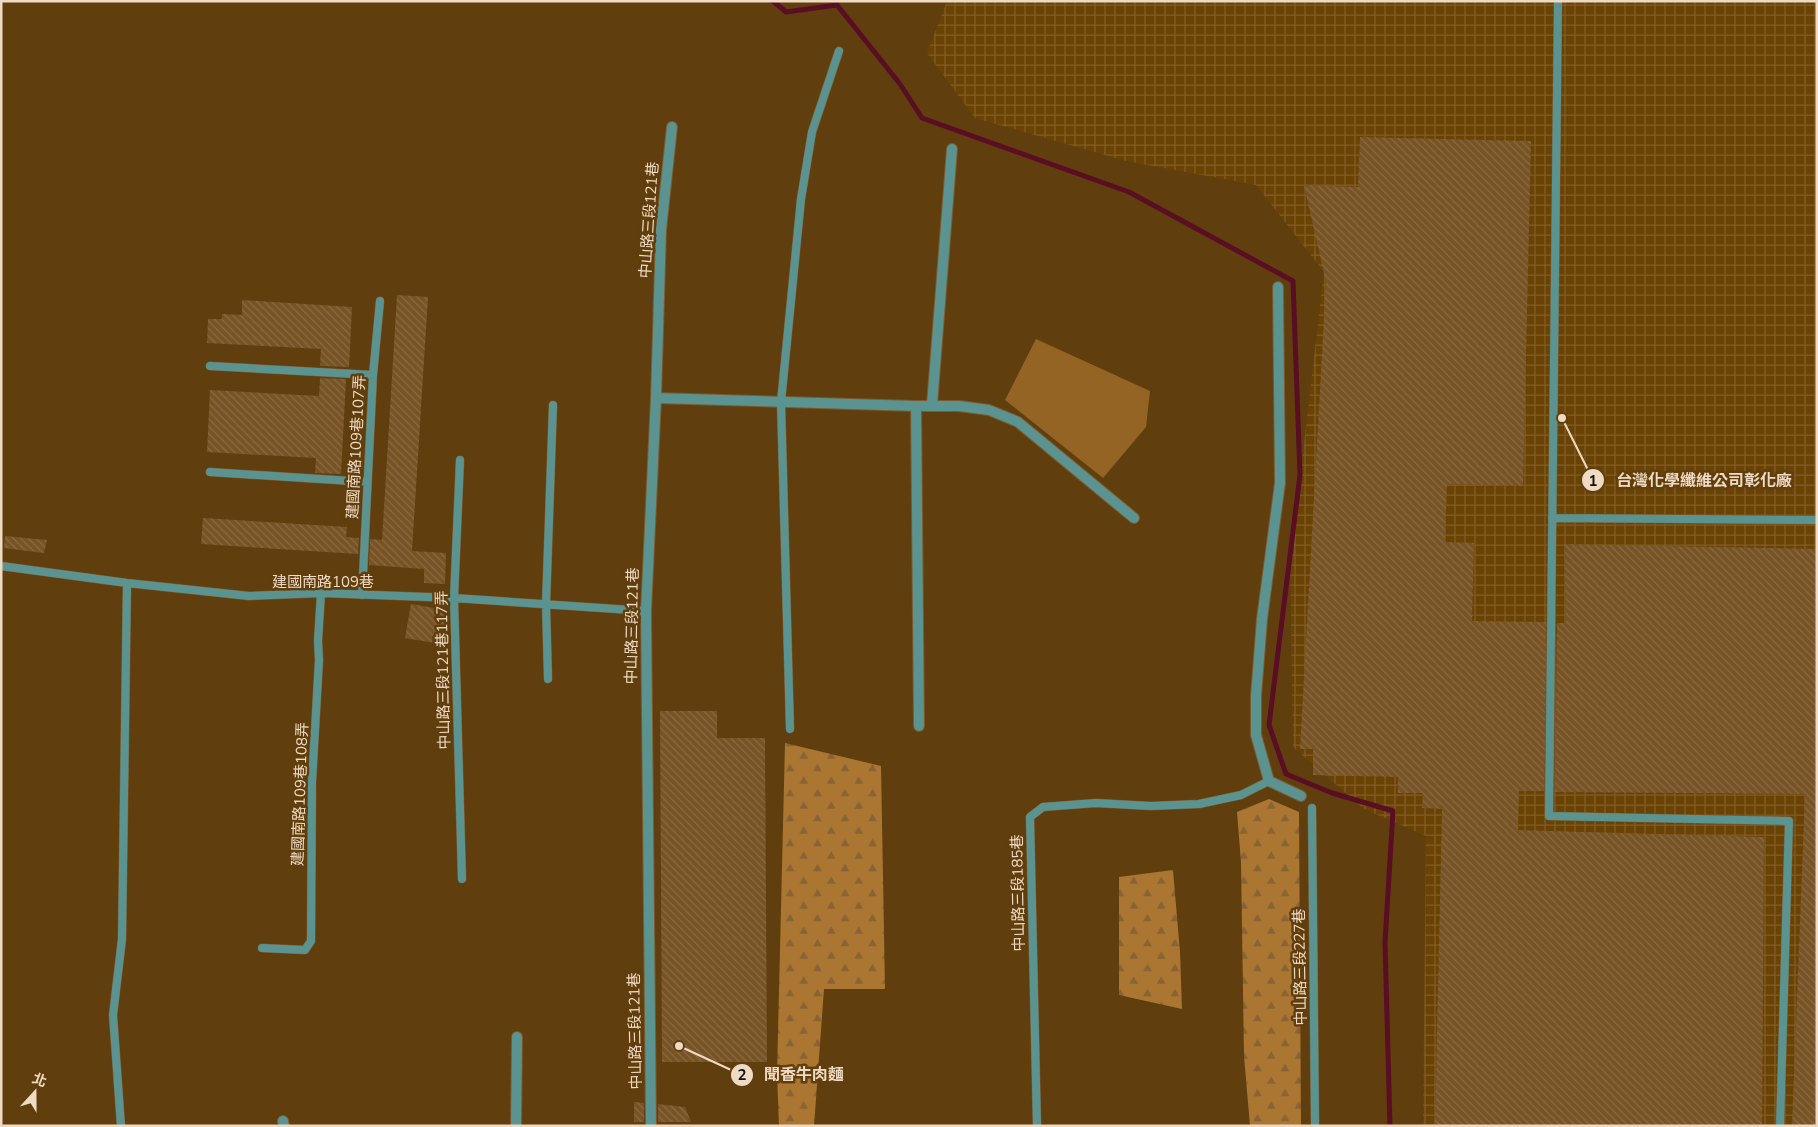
<svg xmlns="http://www.w3.org/2000/svg" width="1818" height="1127" viewBox="0 0 1818 1127" font-family="'Nunito Sans','Noto Sans TC',sans-serif">
<style>
.industrial{fill:url(#industrial-grid)}
.green{fill:#946424}
.forest{fill:url(#forest-firs)}
.lines{fill:none;stroke-linecap:round;stroke-linejoin:round}
.stream{stroke:#5a0e24;stroke-width:5}
.building{fill:url(#building-back-hatch)}
.service-casing{stroke:#7b5a2e;stroke-width:9}
.minor-casing{stroke:#7b5a2e;stroke-width:12}
.service{stroke:#5a938f;stroke-width:8}
.minor{stroke:#5a938f;stroke-width:10}
.labels{text-anchor:middle;stroke-width:5;stroke-linejoin:round;paint-order:stroke}
.street-label{font-size:15px;fill:#efdac3;stroke:#613e0d}
.leader{fill:none;stroke:#efdac3;stroke-width:2}
.callout-dot{fill:#efdac3;stroke:#613e0d;stroke-width:2}
.mark-label{font-size:15px;text-anchor:middle;font-weight:bold;fill:#111}
.callout-label{font-size:16px;text-anchor:middle;font-weight:bold;fill:#efdac3;stroke:#613e0d;stroke-width:5;stroke-linejoin:round;paint-order:stroke}
</style>
<defs>
<pattern id="industrial-grid" width="8" height="8" patternUnits="userSpaceOnUse" patternTransform="scale(1.25)"><rect width="8" height="8" fill="#6a4204"/><path d="M0 4h8M4 0v8" fill="none" stroke="#805d27"/></pattern>
<pattern id="forest-firs" width="22" height="20" patternUnits="userSpaceOnUse" patternTransform="scale(1.25)"><rect width="22" height="20" fill="#ab7631"/><path d="M5 1l3.5 6h-7zM16 11l3.5 6h-7z" fill="#886334"/></pattern>
<pattern id="building-back-hatch" width="6" height="6" patternUnits="userSpaceOnUse" patternTransform="scale(1.25)"><rect width="6" height="6" fill="#775325"/><path d="M-1 5l2 2M0 0l6 6M5-1l2 2" fill="none" stroke="#8b6b43"/></pattern>
</defs>
<rect width="100%" height="100%" fill="#613e0d"/>
<path class="industrial" d="M947,1H1817V1126H1423L1426,836L1364,809L1293,747L1290,564L1324,272L1256,185L1126,161L975,118L927,53Z"/>
<path class="green" d="M1036,339L1150,391L1146,427L1103,478L1005,400Z"/>
<path class="forest" d="M785,743L881,766L885,989H824L814,1126H779L777,1074Z
M1269,799L1299,812L1301,1126H1250L1244,1056L1241,862L1237,812Z
M1173,870L1180,952L1182,1009L1119,995V877Z"/>
<g class="lines">
<path class="stream" d="M773,1L786,12L837,5L900,84L922,118L1129,192L1293,281L1300,475L1269,725L1286,774L1332,793L1393,811L1385,942L1390,1126"/>
</g>
<path class="building" d="M1360,137L1531,141L1523,486L1447,484L1445,542L1474,543L1472,621L1546,622L1544,791H1519L1518,830L1764,837L1762,1126H1435L1442,809L1422,808L1423,793H1398V777L1313,775V749H1300L1326,282L1304,185L1358,187Z
M397,295L428,297L412,551L446,553L445,584L424,583V569L369,565L370,539L382,540Z
M242,300L352,307L349,367L321,366L320,365L321,349L207,343L208,319H222V314L242,315Z
M320,378L346,379L341,474L315,473L316,458L207,452L210,390L319,396Z
M203,518L347,527L346,537L359,538L358,554L201,544Z
M5,536L47,540L44,553L4,548Z
M1564,544L1817,549V1126H1792L1805,794L1555,792L1557,623H1566Z
M411,604L446,610L441,644L405,638Z
M660,711H717V738H765L767,1062H662Z
M634,1102L644,1103V1122H634Z
M658,1104L685,1107L691,1122H658Z"/>
<g class="lines">
<g class="service-casing">
<path id="service" d="M1558,1L1549,816L1789,821L1780,1126
M210,366L373,375
M460,460L454,598L462,879
M210,472L367,482
M1552,518L1817,520
M1,566L127,583L249,596L321,593L454,598L646,611
M362,595L373,375L380,301
M548,679L546,604L553,405
M790,729L781,402L801,199L812,132L839,51
M1312,808L1315,1126
M262,948L305,950L311,941L312,782L319,660L318,641L321,593
M121,1126L113,1015L122,939L127,583
M1037,1126L1030,817L1043,807L1096,803L1151,806L1199,804L1241,795L1269,781"/>
</g>
<g class="minor-casing">
<path id="minor" d="M1278,287L1280,483L1262,619L1256,696V735L1269,781L1301,796
M656,398L916,406H959L989,410L1018,422L1134,518
M932,405L952,149
M916,406L919,726
M283,1121L284,1126
M516,1126L517,1037
M651,1126L646,611L656,398L661,230L672,127"/>
</g>
<use href="#service" class="service"/>
<use href="#minor" class="minor"/>
</g>
<g class="labels">
<g class="street-label">
<text transform="translate(649 220) rotate(-86)" y="5">中山路三段121巷</text>
<text transform="translate(356 447) rotate(-87)" y="5">建國南路109巷107弄</text>
<text x="323" y="587">建國南路109巷</text>
<text transform="translate(632 626) rotate(-89)" y="5">中山路三段121巷</text>
<text transform="translate(443 670) rotate(-91)" y="5">中山路三段121巷117弄</text>
<text transform="translate(300 794) rotate(-88)" y="5">建國南路109巷108弄</text>
<text transform="translate(1018 893) rotate(-91)" y="5">中山路三段185巷</text>
<text transform="translate(1300 967) rotate(-91)" y="5">中山路三段227巷</text>
<text transform="translate(635 1031) rotate(-91)" y="5">中山路三段121巷</text>
</g>
</g>
<path class="leader" d="M1562 418L1593 480M679 1046L742 1075"/>
<g class="callout-dot">
<circle cx="1562" cy="418" r="5"/>
<circle cx="679" cy="1046" r="5"/>
<circle cx="1593" cy="480" r="12"/>
<circle cx="742" cy="1075" r="12"/>
</g>
<g class="mark-label">
<text x="1593" y="486">1</text>
<text x="742" y="1080">2</text>
</g>
<g class="callout-label">
<text x="1704" y="486">台灣化學纖維公司彰化廠</text>
<text x="804" y="1080">聞香牛肉麵</text>
</g>
<rect width="1818" height="1127" fill="none" stroke="#efdac3" stroke-width="5"/>
<g transform="translate(35 1092) rotate(21)" stroke="#613e0d" stroke-width="4" paint-order="stroke">
<path d="M0-4L9 19L0 12L-9 19Z" fill="#efdac3"/>
<text y="-8" font-size="14" font-weight="bold" text-anchor="middle" fill="#efdac3">北</text>
</g>
</svg>
